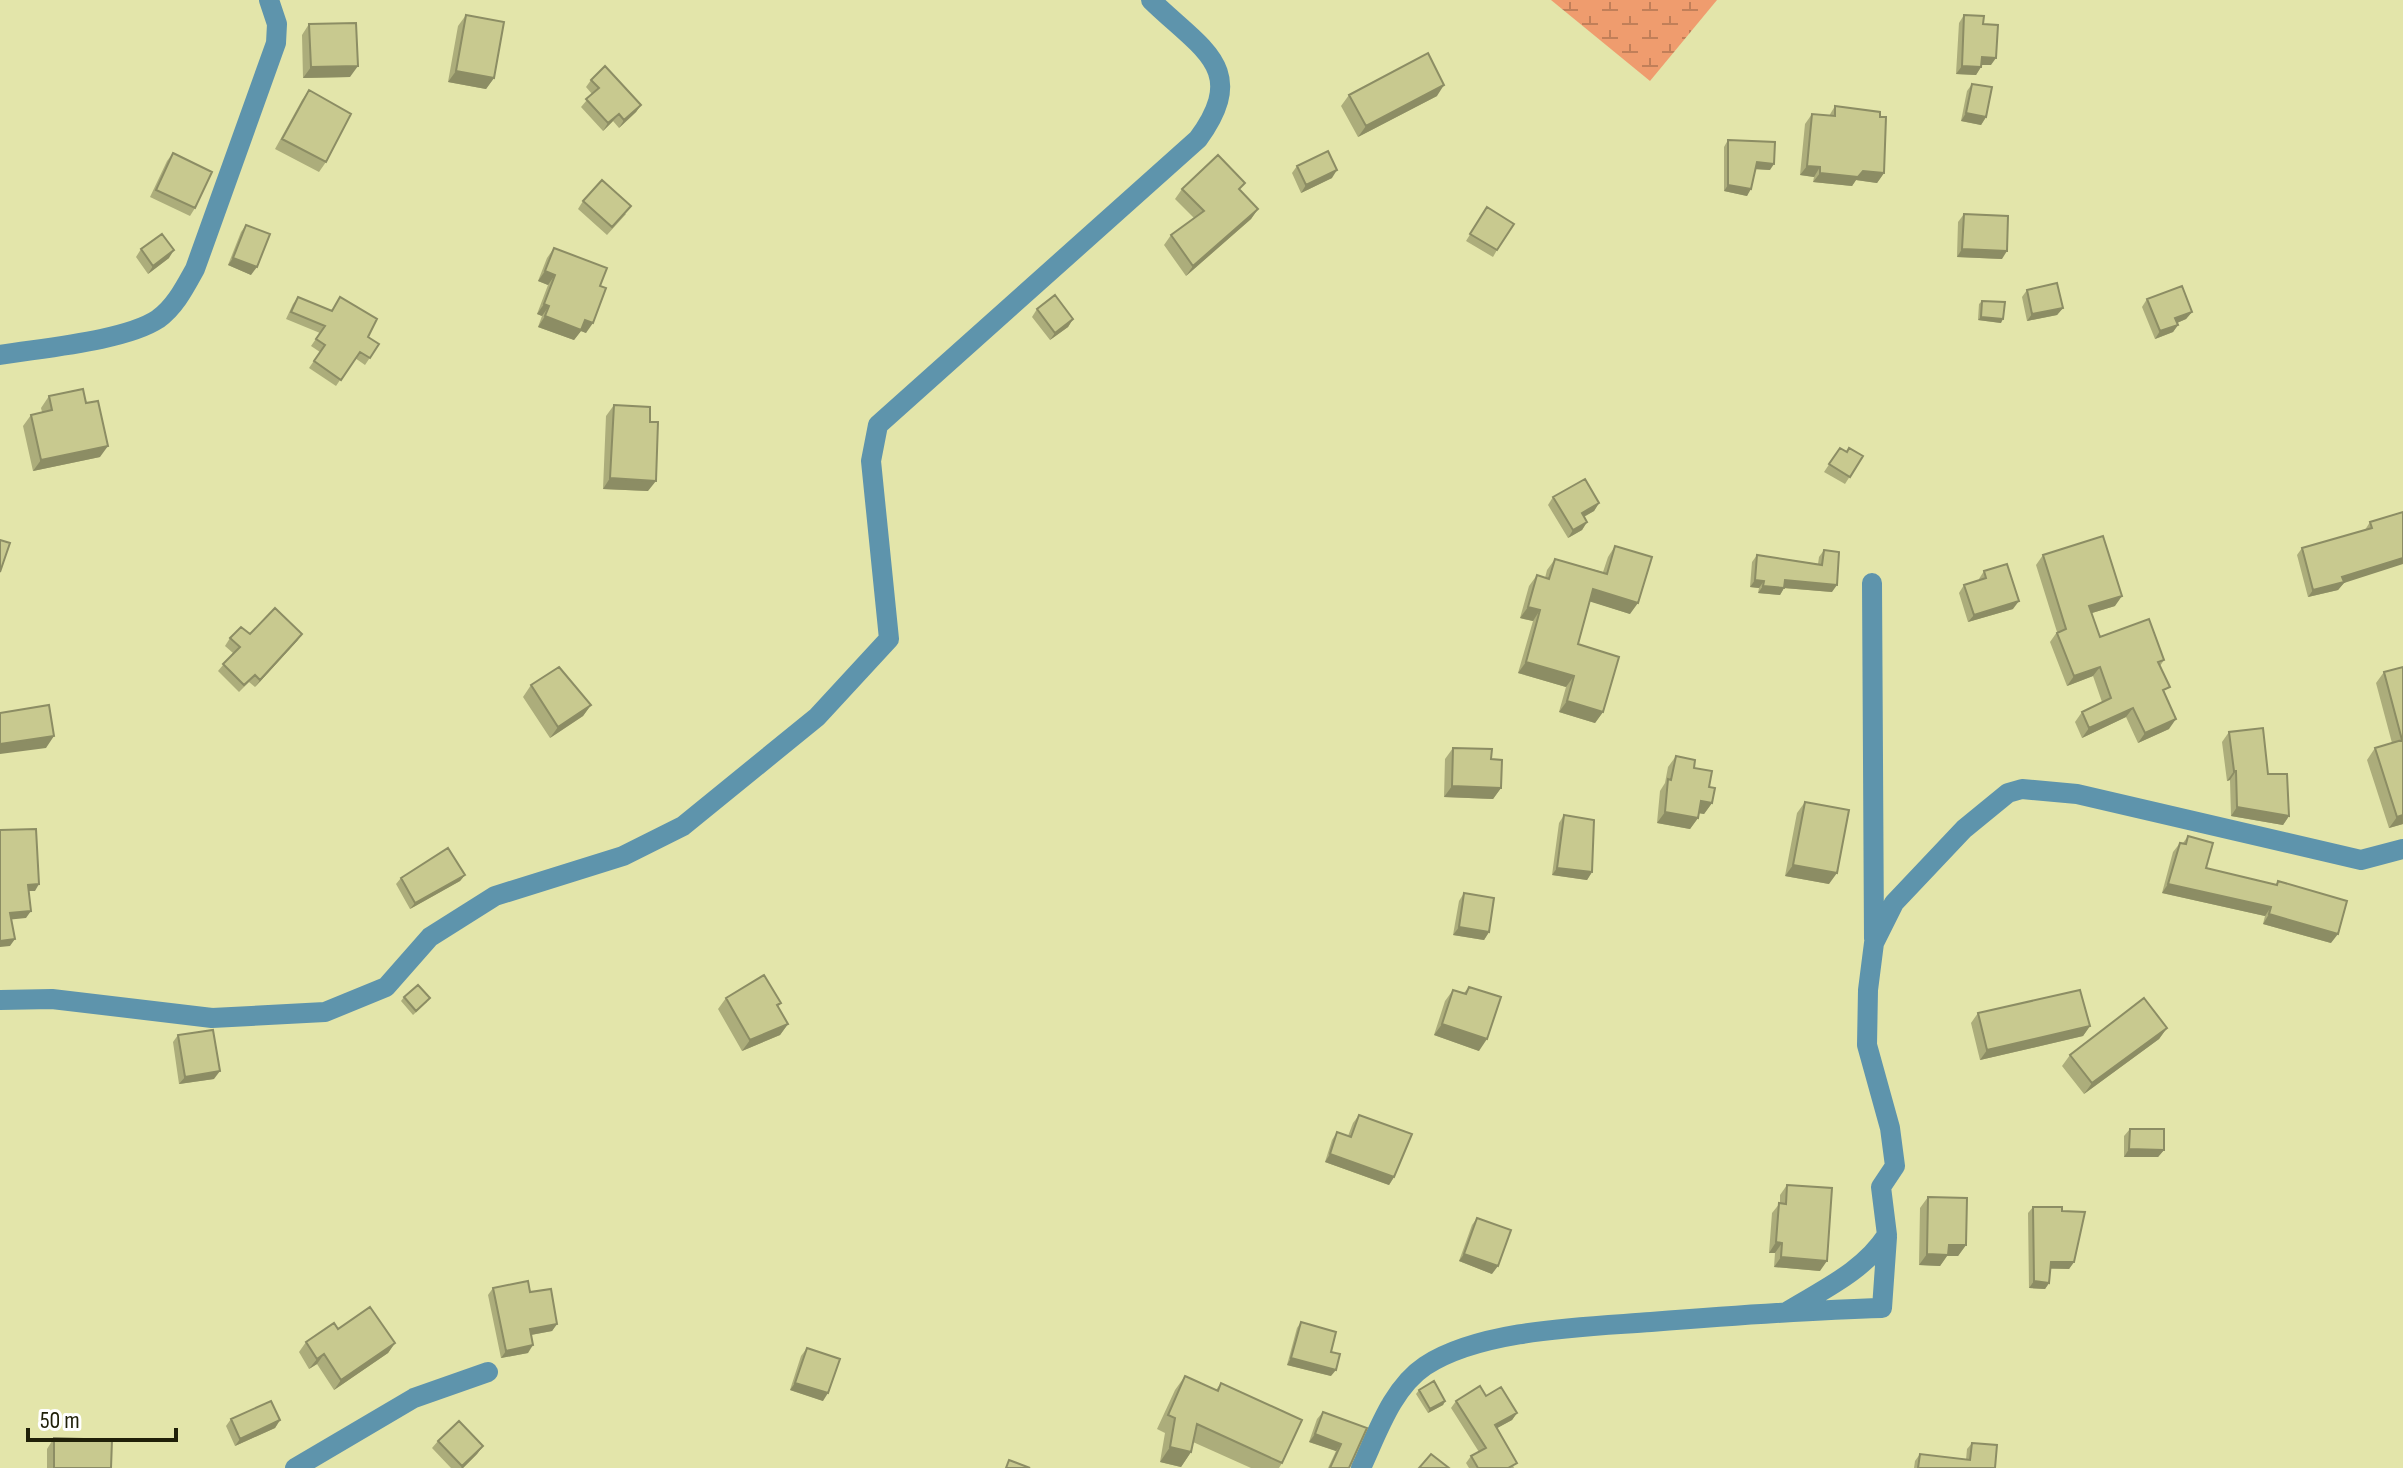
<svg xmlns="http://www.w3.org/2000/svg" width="2403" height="1468" viewBox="0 0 2403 1468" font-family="'Sofia Sans Condensed',sans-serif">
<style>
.wetland{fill:url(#wetland-marsh)}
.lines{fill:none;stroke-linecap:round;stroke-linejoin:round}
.street{stroke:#5e94ac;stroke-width:20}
.wall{fill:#acad7b}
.shaded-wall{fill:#8c8d64}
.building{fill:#c8c98f;stroke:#8c8d64;stroke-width:2}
</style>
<defs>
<pattern id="wetland-marsh" width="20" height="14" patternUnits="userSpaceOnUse" patternTransform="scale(2)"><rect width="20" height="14" fill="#ef9c6e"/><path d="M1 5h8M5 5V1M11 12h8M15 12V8" fill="none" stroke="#c17f59"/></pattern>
</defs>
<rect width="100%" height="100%" fill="#e3e5aa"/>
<path class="wetland" d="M1551,0H1717L1650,81Z"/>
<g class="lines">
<path class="street" d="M0,355C41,348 125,341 158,319C175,307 185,287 195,269L276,43L277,24L269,0
M1872,583L1874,939
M0,1000L52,999L212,1018L325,1012L386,987L430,937L495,896L623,856L683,826L817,717L889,639L871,461L878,425L1198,139C1250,68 1201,49 1151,0
M1788,1311C1824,1289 1864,1271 1887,1235L1881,1187L1895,1166L1890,1128L1867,1045L1868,990L1874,943L1894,903L1964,829L2008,793L2022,789L2077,794L2361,860L2403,849
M295,1468L414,1398L488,1372
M1361,1468C1377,1434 1392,1388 1425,1366C1481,1329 1586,1327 1651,1322C1728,1316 1805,1310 1882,1308L1887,1237"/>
</g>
<path class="wall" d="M466,15L494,78L486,89L448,82L458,26Z
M1964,15L1983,24L1991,65H1982L1976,75L1956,74L1959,23Z
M309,24L350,77L303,78L302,35Z
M591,80L641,105L636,112L619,128L613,121L603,131L581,107L592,94L586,87Z
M1972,84L1986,117L1981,125L1961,121L1967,91Z
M309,90L326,162L319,172L275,149L302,100Z
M1349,95L1437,96L1358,137L1341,106Z
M1835,106L1884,173L1877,183L1856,180L1852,186L1813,182L1814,177L1800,175L1805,124L1812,114L1829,116Z
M1728,140L1770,170L1756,169L1747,196L1724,191V147Z
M173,153L195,208L190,216L150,197L167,161Z
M1297,166L1332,178L1301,193L1292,173Z
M1182,189L1240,190L1258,209L1251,219L1186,276L1164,245L1171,235L1194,218L1175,199Z
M583,201L626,214L607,235L578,209Z
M1487,207L1497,250L1493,257L1466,241Z
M1964,214L2002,259L1957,257L1958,222Z
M246,225L251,275L228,265L241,232Z
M554,248L600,286L586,333L581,331L574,340L538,327L542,316L537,314L548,285L538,281L547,258Z
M141,249L169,258L148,274L136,257Z
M2027,290L2063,308L2057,315L2027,321L2022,297Z
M298,297L379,344L365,365L355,358L336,386L309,368L320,352L311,346L320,333L286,319L293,304Z
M2147,299L2192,312L2186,319L2177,323L2178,325L2173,332L2155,339L2142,307Z
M1982,301L2001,323L1978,320L1979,304Z
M1037,309L1073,319L1068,327L1050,340L1032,317Z
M49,396L86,403L100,457L33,471L23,426L31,415L42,412L41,408Z
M614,405L650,422L648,491L603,489L606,416Z
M1840,448L1846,452L1863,456L1845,484L1824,472Z
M1553,497L1599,503L1594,511L1584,517L1587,522L1582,530L1568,538L1548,505Z
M2403,512L2338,590L2308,597L2297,555L2302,548L2365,530L2370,522Z
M1615,546L1630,614L1590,601L1578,644L1603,712L1595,723L1559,712L1566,687L1518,673L1533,621L1520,618L1529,586L1537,575L1545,578L1547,570L1555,559L1603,572L1608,557Z
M1824,550L1832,592L1784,588L1780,595L1758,593L1759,588L1750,587L1752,562L1757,555L1818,564L1819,557Z
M2043,555L2115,606L2092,613L2100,637L2164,660L2160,666L2165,694L2169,729L2138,743L2126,717L2082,738L2075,722L2082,712L2102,702L2093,676L2067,686L2050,642L2057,632L2036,565Z
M1984,571L2013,609L1968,622L1959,593L1964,585L1979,581V579Z
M250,634H302L297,641L255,687L249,682L239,692L218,671L233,653L225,646L230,638Z
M2403,667V824L2389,828L2367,760L2375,748L2392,743L2376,683L2384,672Z
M531,685L591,705L583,716L550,738L523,697Z
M2229,732L2268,774L2289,816L2283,825L2231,816L2230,780L2227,781L2222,742Z
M1453,748L1491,759L1501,788L1493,799L1444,797L1445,759Z
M1676,756L1694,768L1709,787L1712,803L1704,814L1698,813V818L1690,829L1657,823L1660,791L1665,783L1668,767Z
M1805,802L1829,884L1785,876L1797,813Z
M1564,815L1592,872L1587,880L1552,875L1559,823Z
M2188,836L2206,868L2276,885L2278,881L2331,943L2263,924L2265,916L2162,893L2173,852L2180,843H2183Z
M465,875L460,881L410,909L396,884L401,878Z
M1464,893L1489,932L1484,940L1453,935L1459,901Z
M1469,987L1479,1051L1434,1035L1445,1001L1453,990L1464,993Z
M404,997L427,1002L413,1015L401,1001Z
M726,998L781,1003L778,1007L788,1024L780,1035L742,1051L718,1009Z
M1978,1013L2090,1026L2083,1036L1980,1060L1971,1023Z
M2167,1028L2159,1039L2084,1094L2062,1066L2070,1055Z
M178,1035L214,1079L179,1084L173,1042Z
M1359,1115L1394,1177L1389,1185L1325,1162L1332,1140L1337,1132L1348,1136L1353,1123Z
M2130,1129L2164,1150L2158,1157H2124V1136Z
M1787,1185L1820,1271L1774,1267L1775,1253H1769L1772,1213L1780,1203V1195Z
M1928,1197L1966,1245L1958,1256H1947L1940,1266L1919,1265L1920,1208Z
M2033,1207L2062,1211L2074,1262L2069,1269H2050L2049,1283L2045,1289L2029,1288L2028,1213Z
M1477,1218L1492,1274L1459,1261L1472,1225Z
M493,1288L530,1292L557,1324L552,1331L531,1335L528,1353L501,1358L488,1295Z
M1301,1322L1331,1352V1376L1287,1365L1297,1328Z
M338,1329L395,1343L388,1353L334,1390L317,1364L309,1369L299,1352L306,1342Z
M807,1348L823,1401L790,1390L801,1356Z
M1185,1376L1216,1390L1221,1383L1282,1463L1279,1468H1251L1193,1442L1191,1452L1181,1467L1160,1462L1165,1433L1157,1429L1175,1390Z
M1419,1390L1445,1401L1443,1405L1428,1413L1416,1394Z
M1486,1396L1517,1413L1512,1420L1497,1428L1514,1468H1469L1466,1463L1471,1456L1479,1452L1451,1408L1456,1401Z
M1323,1412L1349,1468H1328L1336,1451L1309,1442L1317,1419Z
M231,1419L280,1420L275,1428L235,1446L226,1426Z
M54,1438L111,1468H47V1449Z
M438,1441L483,1446L477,1454L463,1468H451L432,1448Z
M1972,1443L1995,1468H1914L1915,1461L1920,1454L1966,1460L1967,1449Z"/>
<path class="shaded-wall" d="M1982,57L1996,58L1991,65H1977Z
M358,66L350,77L303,78L311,67Z
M1962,66L1981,67L1976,75L1956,74Z
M456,71L494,78L486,89L448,82Z
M1444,85L1437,96L1358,137L1366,126Z
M641,105L636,112L619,128L624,120Z
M1966,113L1986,117L1981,125L1961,121Z
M619,114L613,121L603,131L608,123Z
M1757,162L1774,164L1770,170L1753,169Z
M1807,166L1820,167L1814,177L1800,175Z
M1337,170L1332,178L1301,193L1306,185Z
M1863,171L1884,173L1877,183L1856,180L1852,186L1813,182L1820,173Z
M1728,185L1751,189L1747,196L1724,191Z
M1258,209L1251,219L1186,276L1193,266Z
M1962,249L2007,251L2002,259L1957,257Z
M174,250L169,258L148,274L153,266Z
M233,258L257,267L251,275L228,265Z
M545,271L555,275L548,285L538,281Z
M544,304L549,306L542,316L537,314Z
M2063,308L2057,315L2027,321L2032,314Z
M2192,312L2186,319L2170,326L2175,318Z
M545,316L585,320L593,323L586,333L581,331L574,340L538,327Z
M1981,317L2003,319L2001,323L1978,320Z
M1073,319L1068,327L1050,340L1055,333Z
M2178,325L2173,332L2155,339L2160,331Z
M108,446L100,457L33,471L41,460Z
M610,478L656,481L648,491L603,489Z
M1599,503L1594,511L1576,521L1582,513Z
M1587,522L1582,530L1568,538L1573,530Z
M2403,558V564L2344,583L2338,590L2308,597L2313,590L2342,577Z
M1755,580L1764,581L1759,588L1750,587Z
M1785,580L1837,585L1832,592L1784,588L1780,595L1758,593L1763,586Z
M1593,589L1638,603L1630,614L1585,600Z
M2122,596L2115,606L2082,616L2089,606Z
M2019,601L2013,609L1968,622L1974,615Z
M1528,607L1540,610L1533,621L1520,618Z
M302,634L297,641L255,687L260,680Z
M1526,662L1574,676L1566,687L1518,673Z
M2100,667L2093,676L2067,686L2074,676Z
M1567,701L1603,712L1595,723L1559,712Z
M591,705L583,716L550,738L558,727Z
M2133,708L2126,717L2082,738L2089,728Z
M2176,719L2169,729L2138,743L2145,733Z
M54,736L46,748L0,754V744Z
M2234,771H2236L2230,780L2227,781Z
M1452,786L1501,788L1493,799L1444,797Z
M1701,801L1712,803L1704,814L1693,812Z
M2237,807L2289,816L2283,825L2231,816Z
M1665,812L1698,818L1690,829L1657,823Z
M2403,815V824L2389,828L2397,817Z
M1793,865L1837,873L1829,884L1785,876Z
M1557,868L1592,872L1587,880L1552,875Z
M465,875L460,881L410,909L415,903Z
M39,884L35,891H24L28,885Z
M2168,884L2271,907L2265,916L2162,893Z
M31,911L26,918L6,920L10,913Z
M2269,914L2338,934L2331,943L2263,924Z
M1459,927L1489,932L1484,940L1453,935Z
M15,939L10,946L0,947V941Z
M788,1024L780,1035L742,1051L750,1040Z
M1442,1024L1487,1039L1479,1051L1434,1035Z
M2090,1026L2083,1036L1980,1060L1987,1050Z
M2167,1028L2159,1039L2084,1094L2092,1083Z
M220,1071L214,1079L179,1084L185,1077Z
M2129,1149L2164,1150L2158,1157H2124Z
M1330,1154L1394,1177L1389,1185L1325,1162Z
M1776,1242L1782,1243L1775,1253H1769Z
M1949,1245H1966L1958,1256H1947L1940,1266L1919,1265L1927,1254Z
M1464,1254L1498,1266L1492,1274L1459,1261Z
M1781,1257L1827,1261L1820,1271L1774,1267Z
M2051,1262H2074L2069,1269L2046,1268Z
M2034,1281L2049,1283L2045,1289L2029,1288Z
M557,1324L552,1331L525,1336L530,1329Z
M395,1343L388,1353L334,1390L341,1380Z
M533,1345L528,1353L501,1358L506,1351Z
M324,1354L317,1364L309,1369L317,1359Z
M1291,1358L1336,1370L1331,1376L1287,1365Z
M795,1383L828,1393L823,1401L790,1390Z
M1445,1401L1443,1405L1428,1413L1430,1409Z
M1517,1413L1512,1420L1490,1432L1495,1425Z
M280,1420L275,1428L235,1446L240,1439Z
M1315,1434L1341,1444L1336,1451L1309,1442Z
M483,1446L477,1454L463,1468H461Z
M1170,1447L1191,1452L1181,1467L1160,1462Z"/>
<path class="building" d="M466,15L504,22L494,78L456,71Z
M1964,15L1984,16L1983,24L1998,25L1996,58L1982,57L1981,67L1962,66Z
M356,23L358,66L311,67L309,24Z
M1428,53L1444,85L1366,126L1349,95Z
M605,66L641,105L624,120L619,114L608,123L586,99L599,88L591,80Z
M1972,84L1992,87L1986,117L1966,113Z
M309,90L351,114L326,162L282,139Z
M1835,106L1880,112V117H1886L1884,173L1863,171L1858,177L1820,173V167L1807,166L1812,114L1835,116Z
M1728,140L1775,142L1774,164L1757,162L1751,189L1728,185Z
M1328,151L1337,170L1306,185L1297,166Z
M173,153L212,172L195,208L156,190Z
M1218,155L1245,183L1239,189L1258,209L1193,266L1171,235L1204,211L1182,189Z
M602,180L631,206L612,227L583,201Z
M1487,207L1514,224L1497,250L1470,234Z
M1964,214L2008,216L2007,251L1962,249Z
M246,225L270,234L257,267L233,258Z
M162,234L174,250L153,266L141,249Z
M554,248L607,268L600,286L606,288L593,323L585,320L581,330L545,316L549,306L544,304L555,275L545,271Z
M2057,283L2063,308L2032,314L2027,290Z
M2182,286L2192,312L2175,318L2178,325L2160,331L2147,299Z
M1055,295L1073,319L1055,333L1037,309Z
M298,297L332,311L340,297L377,319L368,337L379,344L370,358L360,352L341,380L314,361L325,345L316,339L325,326L291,312Z
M1982,301L2005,302L2003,319L1981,317Z
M83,389L86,403L98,401L108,446L41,460L31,415L52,410L49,396Z
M614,405L650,407V422H658L656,481L610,478Z
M1840,448L1847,452L1849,448L1863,456L1850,477L1829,464Z
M1585,479L1599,503L1582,513L1587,522L1573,530L1553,497Z
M2403,512V558L2342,577L2344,582L2313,590L2302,548L2372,528L2370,522Z
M2103,536L2122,596L2089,606L2100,637L2149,619L2164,660L2158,662L2170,687L2163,690L2176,719L2145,733L2133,708L2089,728L2082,712L2111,698L2100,667L2074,676L2057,633L2066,629L2043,555Z
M0,540L10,543L0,572Z
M1615,546L1652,557L1638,603L1593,589L1578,644L1619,657L1603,712L1567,701L1574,676L1526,662L1540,610L1528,607L1537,575L1549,579L1555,559L1607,574Z
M1824,550L1839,552L1837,585L1785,580L1784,588L1763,586L1764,581L1755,580L1757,555L1822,565Z
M2007,564L2019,601L1974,615L1964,585L1986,578L1984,571Z
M275,608L302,634L260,680L255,675L244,685L223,664L240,647L230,638L241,627L250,634Z
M559,667L591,705L558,727L531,685Z
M2403,667V815L2397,817L2375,748L2402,740L2384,672Z
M49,705L54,736L0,744V713Z
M2263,728L2268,774H2287L2289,816L2237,807L2236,771H2234L2229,732Z
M1453,748L1492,749L1491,759L1502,760L1501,788L1452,786Z
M1676,756L1695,760L1694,768L1712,771L1709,787L1715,788L1712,803L1701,801L1698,818L1665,812L1668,779L1671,780Z
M1805,802L1849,810L1837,873L1793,865Z
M1564,815L1594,820L1592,872L1557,868Z
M36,829L39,884L28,885L31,911L10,913L15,939L0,941V830Z
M2188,836L2213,843L2206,868L2277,885L2278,881L2347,901L2338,934L2269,914L2271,907L2168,884L2180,843L2186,844Z
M448,848L465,875L415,903L401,878Z
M1464,893L1494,898L1489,932L1459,927Z
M764,975L781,1003L777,1005L788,1024L750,1040L726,998Z
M418,985L430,998L416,1011L404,997Z
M1469,987L1501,997L1487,1039L1442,1024L1453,990L1466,994Z
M2080,990L2090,1026L1987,1050L1978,1013Z
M2144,998L2167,1028L2092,1083L2070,1055Z
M213,1030L220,1071L185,1077L178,1035Z
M1359,1115L1412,1134L1394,1177L1330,1154L1337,1132L1351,1137Z
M2130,1129H2164V1150L2129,1149Z
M1787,1185L1832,1188L1827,1261L1781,1257L1782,1243L1776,1242L1779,1203L1786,1204Z
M1928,1197L1967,1198L1966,1245H1949L1948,1255L1927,1254Z
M2033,1207H2062V1211L2085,1212L2074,1262H2051L2049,1283L2034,1281Z
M1477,1218L1511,1230L1498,1266L1464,1254Z
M528,1281L530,1292L551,1289L557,1324L530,1329L533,1345L506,1351L493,1288Z
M370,1307L395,1343L341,1380L324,1354L317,1359L306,1342L334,1323L338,1329Z
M1301,1322L1336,1332L1331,1352L1340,1354L1336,1370L1291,1358Z
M807,1348L840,1359L828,1393L795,1383Z
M1185,1376L1218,1391L1221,1383L1302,1420L1282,1463L1197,1424L1191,1452L1170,1447L1175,1418L1168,1415Z
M1434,1381L1445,1401L1430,1409L1419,1390Z
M1480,1386L1486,1396L1501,1387L1517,1413L1495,1425L1517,1463L1508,1468H1478L1471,1456L1486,1448L1456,1401Z
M271,1401L280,1420L240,1439L231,1419Z
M1323,1412L1367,1428L1349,1468H1330L1341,1444L1315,1434Z
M459,1421L483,1446L462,1466L438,1441Z
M54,1438L112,1440L111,1468H54Z
M1972,1443L1997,1445L1995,1468H1918L1920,1454L1970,1460Z
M1431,1454L1449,1468H1419Z
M1009,1460L1030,1468H1006Z"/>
<path d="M28 1428v12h148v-12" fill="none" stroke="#202009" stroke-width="4"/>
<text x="40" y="1428" font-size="24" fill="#202009" stroke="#ffffff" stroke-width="6" paint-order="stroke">50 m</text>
</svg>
